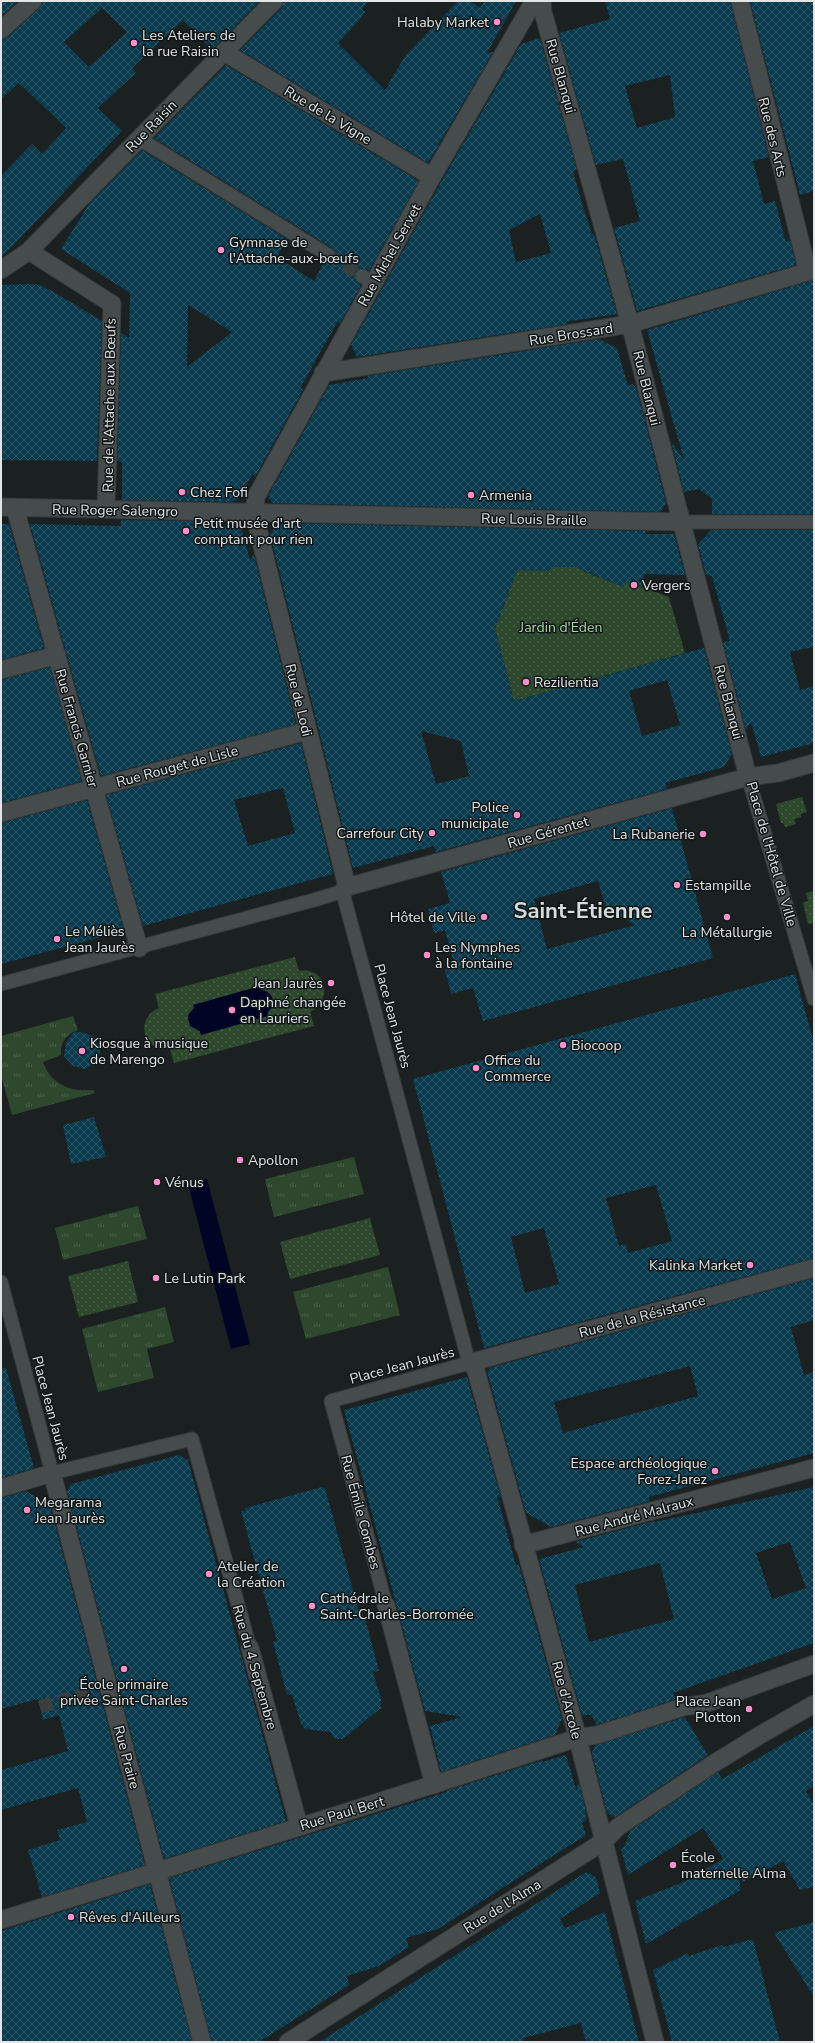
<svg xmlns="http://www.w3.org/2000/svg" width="815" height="2043" viewBox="0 0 815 2043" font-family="'Nunito Sans',sans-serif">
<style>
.grass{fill:url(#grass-tufts)}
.park{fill:url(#park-dots);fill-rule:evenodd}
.water{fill:#000425}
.building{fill:url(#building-cross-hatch);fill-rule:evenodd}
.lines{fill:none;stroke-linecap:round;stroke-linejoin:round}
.pedestrian-tunnel{stroke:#393e3e;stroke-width:13;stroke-dasharray:13 6;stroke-linecap:butt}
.pedestrian-casing{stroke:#363a3a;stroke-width:15}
.minor-casing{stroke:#363a3a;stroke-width:19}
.pedestrian{stroke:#464c4c;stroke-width:13}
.minor{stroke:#464c4c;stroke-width:17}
.poi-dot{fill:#f890cc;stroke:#121617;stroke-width:1.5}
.labels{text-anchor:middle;stroke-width:3;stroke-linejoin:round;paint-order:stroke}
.poi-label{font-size:14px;fill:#e2e6e6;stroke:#121617;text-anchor:start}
.street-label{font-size:14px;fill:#e2e6e6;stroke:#121617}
.park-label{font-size:14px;fill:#a0dc9e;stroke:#121617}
.town-label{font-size:22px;font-weight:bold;fill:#d6dddd;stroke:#121617}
</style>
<defs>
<pattern id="grass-tufts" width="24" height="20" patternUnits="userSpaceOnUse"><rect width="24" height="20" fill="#2e482d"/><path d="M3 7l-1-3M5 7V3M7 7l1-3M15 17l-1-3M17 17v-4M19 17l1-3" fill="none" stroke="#4c624b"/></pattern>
<pattern id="park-dots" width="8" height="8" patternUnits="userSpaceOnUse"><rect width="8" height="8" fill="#2e482d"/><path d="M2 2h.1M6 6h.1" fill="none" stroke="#4c624b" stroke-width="1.8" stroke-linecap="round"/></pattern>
<pattern id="building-cross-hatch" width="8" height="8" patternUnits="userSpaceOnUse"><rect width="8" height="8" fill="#093a4d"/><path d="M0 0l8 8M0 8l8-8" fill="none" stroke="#2d5667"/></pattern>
</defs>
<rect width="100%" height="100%" fill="#1b2020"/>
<path class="grass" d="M73,1016L78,1030C66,1034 60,1043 61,1055L43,1062C51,1085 71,1092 94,1090L95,1093L12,1115L1,1075V1036Z
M354,1157L364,1194L274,1217L265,1179Z
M138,1206L147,1239L63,1260L55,1228Z
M388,1267L400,1315L306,1339L293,1292Z
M165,1307L174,1342L147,1349L154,1378L98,1392L82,1329Z"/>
<path class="park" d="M552,567H584L583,571L624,587L625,581L669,597L685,653L514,701L495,629L517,570L550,571Z
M802,797L807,812L801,814V817L794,819L796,824L785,827L783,823H781L776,804Z
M812,891L814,895V923L808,924L803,903L808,901L806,893Z
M295,957L299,971C326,966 334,1000 310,1012L314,1026L174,1063L170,1049C143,1053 134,1018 159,1008L155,994ZM260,986L261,990L268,992V1016L201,1034L200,1031H198L188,1020L189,1013L194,1008V1005Z
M370,1218L380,1255L290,1279L280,1242Z
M128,1261L138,1302L79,1317L68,1276Z"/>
<path class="water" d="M260,986L261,990C270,991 274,997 273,1006L267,1013L268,1016L201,1035L200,1031L190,1026L188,1016L194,1008L193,1005Z
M207,1179L250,1344L231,1349L188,1184Z"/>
<path class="building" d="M1,1H18L1,16Z
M43,1H260L212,50L183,20L132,68L136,73L98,108L122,131L1,258V176L32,144L42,154L66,128L19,83L1,99V40L8,37L40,8ZM102,8L127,32L89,67L64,42Z
M284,1H369L362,9L365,12L361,18L338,43L385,90L405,56L458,1H471L480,8L485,1H516L487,53L493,52L428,163L240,50L281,8Z
M605,1H730L769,157L753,161L764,204L775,201L786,242L790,240L796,265L637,311L614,228L640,221L623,159L596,165L559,33L610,19ZM670,75L675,117L637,128L625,86Z
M750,1H814V191L800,195Z
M540,38L577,170L573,171L584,210L592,234H594L617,314L565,322L568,324L357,357L351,345L441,182L521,44ZM540,214L551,253L516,262L509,230Z
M226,65L419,181L369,271L362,268L355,272V279L361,285L340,324L338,321L318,356L300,389L304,388L255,477L253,473L239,498L232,502L122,500V462L117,461L121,333L129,338L130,293L61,249L89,204L142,150L287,239L277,257L314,281L324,262H332L336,256L332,248L154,138ZM188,305L232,332L187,367Z
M814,280V514H712V499L699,489L684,492L671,441L684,460L647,330Z
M32,284L40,285L52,291L102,321L97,461L1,460V285Z
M599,339L617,348L628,386L633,384L637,390L666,503L660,512L272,503L268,496L329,385L369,378L367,376Z
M121,520L200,521L191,526L241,527L250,560L254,554L296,724L101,776L30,524L121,526Z
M278,523L647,531L645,534H674L685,575L644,574L642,587L625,581L624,587L575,567H554L550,571L517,570L495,629L514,701L704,648L732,754L724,767L665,783L667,789L436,852L434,846L353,868L270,534ZM667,680L680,725L642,736L629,691ZM421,731L461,741L469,776L436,784Z
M1,524H9L44,648L1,660Z
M711,530H814V647L790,652L800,690L814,686V743L761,757L751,722L746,730L723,642L729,641L728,634L712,576L706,575L698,544Z
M50,667L82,781L1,803V680Z
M301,743L333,874L143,926L106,795ZM283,788L295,833L248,846L234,800Z
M87,800L124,931L1,964V823Z
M672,808L713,958L483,1021L473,988L451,994L445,970L455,967L445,930L434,933L428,909L450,903L441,872ZM598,881L606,908L635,925L547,949L534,899Z
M795,974L814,1043V1258L484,1348L413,1079ZM656,1185L672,1241L628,1253L626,1244L619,1246L606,1198ZM544,1228L559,1284L525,1293L511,1237Z
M74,1031L88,1034L94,1037L99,1046L100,1053L96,1062L85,1069L73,1066L64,1056L66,1043Z
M94,1117L106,1157L71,1164L63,1125Z
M814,1278V1320L791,1327L804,1375L814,1372V1453L649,1497L650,1501L551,1527L526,1513L487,1371L490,1370L489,1368ZM690,1366L698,1396L563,1433L554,1402Z
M1,1368H6L34,1468L1,1478Z
M467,1377L501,1498L497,1496L516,1565H519L562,1719L555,1735L441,1772L430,1726L462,1717L425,1711L344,1410Z
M179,1455L188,1460L286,1821L164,1859L67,1491L71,1484Z
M322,1487L325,1488L361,1619L365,1618L379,1671L373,1672L381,1698V1708L343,1739H335L330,1732L305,1729L301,1724L292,1694L287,1695L273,1642L277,1641L241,1511H246L245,1508Z
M814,1487V1643L673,1693L676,1699L597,1725L591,1715H582L539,1559L584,1547L575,1542L654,1521L655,1522ZM790,1542L806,1588L772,1599L756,1553ZM660,1563L674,1619L589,1642L575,1585Z
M26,1491L50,1505L145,1865L42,1897L28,1850L60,1840L57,1830L87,1822L78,1788L1,1810V1770L68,1751L59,1715L43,1720L38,1699L1,1709V1498Z
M685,1717L708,1755L615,1817L607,1813L592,1753L595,1745Z
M814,1726V1786L806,1791L814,1804V1887L800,1890L783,1861L743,1882L738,1874L741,1890L686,1921L680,1923L681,1924L646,1944L635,1901L686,1881L723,1859L703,1828L628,1875L621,1849L624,1847L630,1831L718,1772L722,1779Z
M566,1755L576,1789L579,1782L585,1806L586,1821L582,1822L586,1835L438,1929L406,1938L409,1947L379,1966L347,1976L349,1985L259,2042H212L169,1878L447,1792L446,1791L543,1760L542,1762Z
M586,1872L596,1877L600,1893L560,1919L565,1928L605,1912L639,2042H586L581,2023L523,2038L524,2042H319Z
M150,1884L192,2042H1V1931Z
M814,1922V1997L774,1933Z
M753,1939L780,2042H672L653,1970L688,1953L689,1956L722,1945L723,1947Z"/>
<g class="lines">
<path class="pedestrian-tunnel" d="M328,255L362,276
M40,1707L94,1691"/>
<g class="pedestrian-casing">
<path id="pedestrian" d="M138,140L148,144L328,255
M362,276L373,283
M681,522H814
M748,777L814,999
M347,887L344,897L469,1363L331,1401L386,1605
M1,984L314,900L337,893L347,887
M1,1282L52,1473L192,1439L250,1648"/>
</g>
<g class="minor-casing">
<path id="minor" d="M534,1L432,177L256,497L254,513L347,887L748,777L778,773L814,763
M542,1L543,12L630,324L748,777
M740,1L808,272
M1,30L33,1
M224,52L432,177
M29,251L112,304L106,509
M1,270L29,251L274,1
M323,373L630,324L814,270
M1,507L681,522
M15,508L139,948
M1,670L57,655
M1,813L307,731
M469,1363L475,1367L573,1720L655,2042
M469,1363L814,1268
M1,1488L52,1473L202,2042
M523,1545L814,1468
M386,1605L434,1785
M250,1648L299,1826
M1,1920C193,1860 386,1801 577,1738L597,1735L683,1707L707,1703L814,1664
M288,2042L587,1852L604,1841L618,1827L713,1764L760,1735L814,1704"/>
</g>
<use href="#pedestrian" class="pedestrian"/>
<use href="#minor" class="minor"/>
</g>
<g class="poi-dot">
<circle cx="497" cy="22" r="4"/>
<circle cx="134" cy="43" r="4"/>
<circle cx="221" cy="250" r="4"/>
<circle cx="182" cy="492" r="4"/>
<circle cx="471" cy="495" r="4"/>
<circle cx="186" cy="531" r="4"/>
<circle cx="634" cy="585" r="4"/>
<circle cx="526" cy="682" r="4"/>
<circle cx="517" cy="815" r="4"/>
<circle cx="432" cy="833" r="4"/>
<circle cx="703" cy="834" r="4"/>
<circle cx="677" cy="885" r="4"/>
<circle cx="484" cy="917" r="4"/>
<circle cx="727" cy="917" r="4"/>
<circle cx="57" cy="939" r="4"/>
<circle cx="427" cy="955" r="4"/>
<circle cx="331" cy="983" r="4"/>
<circle cx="232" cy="1010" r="4"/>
<circle cx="563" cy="1045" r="4"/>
<circle cx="82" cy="1051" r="4"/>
<circle cx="476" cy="1068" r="4"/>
<circle cx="240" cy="1160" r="4"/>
<circle cx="157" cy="1182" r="4"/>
<circle cx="750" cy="1265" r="4"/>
<circle cx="156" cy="1278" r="4"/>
<circle cx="715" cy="1471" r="4"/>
<circle cx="27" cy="1510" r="4"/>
<circle cx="209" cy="1574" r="4"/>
<circle cx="312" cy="1606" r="4"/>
<circle cx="124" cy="1669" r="4"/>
<circle cx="749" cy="1709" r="4"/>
<circle cx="673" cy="1865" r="4"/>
<circle cx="71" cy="1917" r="4"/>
</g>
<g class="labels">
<g class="poi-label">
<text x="489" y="27" text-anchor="end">Halaby Market</text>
<text x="142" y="40">Les Ateliers de<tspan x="142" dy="16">la rue Raisin</tspan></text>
<text x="229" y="247">Gymnase de<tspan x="229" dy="16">l'Attache-aux-bœufs</tspan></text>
<text x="190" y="497">Chez Fofi</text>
<text x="479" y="500">Armenia</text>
<text x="194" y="528">Petit musée d'art<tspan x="194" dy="16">comptant pour rien</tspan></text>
<text x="642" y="590">Vergers</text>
<text x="534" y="687">Rezilientia</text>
<text x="509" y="812" text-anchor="end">Police<tspan x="509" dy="16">municipale</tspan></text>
<text x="424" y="838" text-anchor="end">Carrefour City</text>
<text x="695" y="839" text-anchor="end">La Rubanerie</text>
<text x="685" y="890">Estampille</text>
<text x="476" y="922" text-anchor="end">Hôtel de Ville</text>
<text x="65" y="936">Le Méliès<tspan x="65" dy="16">Jean Jaurès</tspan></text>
<text x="727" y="937" text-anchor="middle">La Métallurgie</text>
<text x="435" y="952">Les Nymphes<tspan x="435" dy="16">à la fontaine</tspan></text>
<text x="323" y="988" text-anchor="end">Jean Jaurès</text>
<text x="240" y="1007">Daphné changée<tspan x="240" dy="16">en Lauriers</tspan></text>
<text x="90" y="1048">Kiosque à musique<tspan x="90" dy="16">de Marengo</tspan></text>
<text x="571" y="1050">Biocoop</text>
<text x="484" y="1065">Office du<tspan x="484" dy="16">Commerce</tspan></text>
<text x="248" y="1165">Apollon</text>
<text x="165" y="1187">Vénus</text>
<text x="742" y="1270" text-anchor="end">Kalinka Market</text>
<text x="164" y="1283">Le Lutin Park</text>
<text x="707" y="1468" text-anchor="end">Espace archéologique<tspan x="707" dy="16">Forez-Jarez</tspan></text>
<text x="35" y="1507">Megarama<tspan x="35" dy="16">Jean Jaurès</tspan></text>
<text x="217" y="1571">Atelier de<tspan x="217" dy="16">la Création</tspan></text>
<text x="320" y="1603">Cathédrale<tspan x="320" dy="16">Saint-Charles-Borromée</tspan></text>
<text x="124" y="1689" text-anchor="middle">École primaire<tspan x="124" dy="16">privée Saint-Charles</tspan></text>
<text x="741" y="1706" text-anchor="end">Place Jean<tspan x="741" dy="16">Plotton</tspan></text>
<text x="681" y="1862">École<tspan x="681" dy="16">maternelle Alma</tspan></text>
<text x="79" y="1922">Rêves d'Ailleurs</text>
</g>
<g class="street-label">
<text transform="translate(561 76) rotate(74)" y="5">Rue Blanqui</text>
<text transform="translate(328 115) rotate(31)" y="5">Rue de la Vigne</text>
<text transform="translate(151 126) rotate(-46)" y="5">Rue Raisin</text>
<text transform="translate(773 137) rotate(76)" y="5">Rue des Arts</text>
<text transform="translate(389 255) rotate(-61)" y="5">Rue Michel Servet</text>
<text transform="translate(571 334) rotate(-9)" y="5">Rue Brossard</text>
<text transform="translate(647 388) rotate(76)" y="5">Rue Blanqui</text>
<text transform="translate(109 405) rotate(-89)" y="5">Rue de l'Attache aux Bœufs</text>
<text transform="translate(115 510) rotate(1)" y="5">Rue Roger Salengro</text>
<text transform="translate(534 519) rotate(1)" y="5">Rue Louis Braille</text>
<text transform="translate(299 700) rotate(76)" y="5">Rue de Lodi</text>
<text transform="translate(729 702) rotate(75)" y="5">Rue Blanqui</text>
<text transform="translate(77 728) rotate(74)" y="5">Rue Francis Garnier</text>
<text transform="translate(177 766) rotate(-15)" y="5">Rue Rouget de Lisle</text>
<text transform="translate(548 832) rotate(-16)" y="5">Rue Gérentet</text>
<text transform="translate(772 854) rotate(74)" y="5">Place de l'Hôtel de Ville</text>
<text transform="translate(393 1016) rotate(75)" y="5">Place Jean Jaurès</text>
<text transform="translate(642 1316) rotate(-15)" y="5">Rue de la Résistance</text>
<text transform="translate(402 1365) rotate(-15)" y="5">Place Jean Jaurès</text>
<text transform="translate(51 1408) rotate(75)" y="5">Place Jean Jaurès</text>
<text transform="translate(361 1512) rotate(75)" y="5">Rue Émile Combes</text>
<text transform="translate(634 1516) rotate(-15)" y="5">Rue André Malraux</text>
<text transform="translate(255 1667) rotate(74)" y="5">Rue du 4 Septembre</text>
<text transform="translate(567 1700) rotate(75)" y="5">Rue d'Arcole</text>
<text transform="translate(127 1757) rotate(75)" y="5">Rue Praire</text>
<text transform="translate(342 1813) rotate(-17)" y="5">Rue Paul Bert</text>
<text transform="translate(502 1906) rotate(-32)" y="5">Rue de l'Alma</text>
</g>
<g class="park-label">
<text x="561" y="632">Jardin d'Éden</text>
</g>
<g class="town-label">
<text x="583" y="918">Saint-Étienne</text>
</g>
</g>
<rect width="815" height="2043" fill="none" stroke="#e2e6e6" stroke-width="4"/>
</svg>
